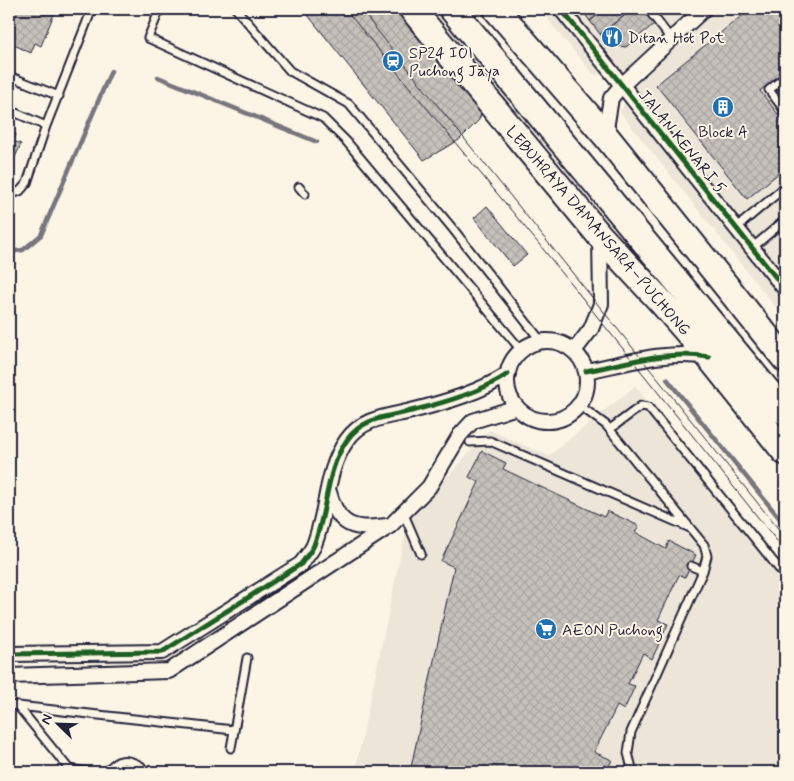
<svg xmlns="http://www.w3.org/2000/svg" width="794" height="781" viewBox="0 0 794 781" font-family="Mynerve,sans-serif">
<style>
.built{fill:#ece5d8}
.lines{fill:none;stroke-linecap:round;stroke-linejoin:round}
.stream{stroke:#78757e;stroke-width:4.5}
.building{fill:url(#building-cross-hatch);stroke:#22223b}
.service-casing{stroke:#22223b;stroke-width:11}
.minor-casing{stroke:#22223b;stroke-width:18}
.motorway-casing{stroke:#22223b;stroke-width:29}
.service{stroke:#fcf5e5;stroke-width:7}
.minor{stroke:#fcf5e5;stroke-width:14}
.motorway{stroke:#fcf5e5;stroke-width:25}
.tram{stroke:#22223b;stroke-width:1}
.cycleway-casing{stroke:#fcf5e5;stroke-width:8}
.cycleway{stroke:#1b5e20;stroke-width:5}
.labels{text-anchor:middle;stroke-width:4;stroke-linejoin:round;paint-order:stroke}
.poi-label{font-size:16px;fill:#22223b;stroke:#fcf5e5;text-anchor:start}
.street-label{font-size:16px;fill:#22223b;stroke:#fcf5e5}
</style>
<defs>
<pattern id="building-cross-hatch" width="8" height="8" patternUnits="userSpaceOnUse" patternTransform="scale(1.25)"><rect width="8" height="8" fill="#c6c1bb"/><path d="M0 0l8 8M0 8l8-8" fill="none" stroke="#aaa6a2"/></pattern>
</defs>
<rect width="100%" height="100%" fill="#fcf5e5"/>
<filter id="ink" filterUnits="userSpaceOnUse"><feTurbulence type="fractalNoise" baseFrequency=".02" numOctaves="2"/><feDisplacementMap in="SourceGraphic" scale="10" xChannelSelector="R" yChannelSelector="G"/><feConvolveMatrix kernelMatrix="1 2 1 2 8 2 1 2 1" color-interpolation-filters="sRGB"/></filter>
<g filter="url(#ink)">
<path class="built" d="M539,9H785V319L620,112L635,82L593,74Z
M635,386L785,571V772H355L411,505L432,495L489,430L549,456Z"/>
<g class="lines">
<path class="stream" d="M158,77L317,142
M9,252L23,250L41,235L111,71
M667,379L785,525"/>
</g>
<path class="building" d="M16,9H56L41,46L35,43L31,53L10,43L12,36L9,34V26Z
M303,9H400L481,113L479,120L459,140L424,160Z
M581,9H605L590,21Z
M605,9H633L600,34L590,21Z
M633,9H641L654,24L626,47L609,45L600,34Z
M750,9H785V70L760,91L785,123V168L747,199L656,85Z
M785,85V102L777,91Z
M9,131L16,134L14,141L21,144L13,162L9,160Z
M487,206L527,255L513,266L474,218Z
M785,230V243L779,235Z
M482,451L506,463L503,469L604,517L607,511L639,526L635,532L666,549L669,541L696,555L685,577L679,575L658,620L668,624L652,659L643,653L628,684L635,686L624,710L617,706L594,752L612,760L606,772H410L454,567L441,561L479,482L469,477Z
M622,768L624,772H611Z"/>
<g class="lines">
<g class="service-casing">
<path id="service" d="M160,9L148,38L323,118L347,142L521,350
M236,9L290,71L349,104L453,229L541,341
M648,9L671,39
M9,76L59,96
M785,77L769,90L785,111
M9,110L46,126
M299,187L305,194
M9,195L20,191L27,183L46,126L92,9
M736,228L785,187
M752,248L785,220
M579,405L606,425L704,545L707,556L703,571L631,732L628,753L633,772
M610,429L641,406L648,407L785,576
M470,442L490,441L688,527
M403,512L421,554
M691,566L703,571
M9,705L233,730
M17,705L69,769V772
M231,748L247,658
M69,769L88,772
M106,772C117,758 126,758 141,766L144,772"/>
</g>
<g class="minor-casing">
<path id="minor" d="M561,9L785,289
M605,135L611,98L622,85L704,9
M507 381a40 40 0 1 1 80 0a40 40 0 1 1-80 0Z
M574,351L591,329L601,304L600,236
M586,371C627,363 666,350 708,357
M329,492C338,526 353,531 387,526
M9,654L162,652L301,564C305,558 311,552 314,545C328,510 325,471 347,440C364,416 390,417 415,410C446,402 481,392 508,374
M9,676L169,671L390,526L429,487L460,435L473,421L517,407"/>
</g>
<g class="motorway-casing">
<path id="motorway" d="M412,9L600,236L663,304L709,357L785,452
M452,9L785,412
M496,9L605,135L785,359"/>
</g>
<use href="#service" class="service"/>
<use href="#minor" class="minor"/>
<use href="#motorway" class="motorway"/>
<path class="tram" d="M345,9L543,249L785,551
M360,9L785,537"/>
<g class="cycleway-casing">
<path id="cycleway" d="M561,9L785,289
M586,371C627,363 667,350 709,357
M9,654L162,652L301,564C305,558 311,552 314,545C328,510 325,471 347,440C364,416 390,417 415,410C446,402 481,392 508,374"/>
</g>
<use href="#cycleway" class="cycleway"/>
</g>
</g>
<defs>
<g id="restaurant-disc" transform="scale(1.125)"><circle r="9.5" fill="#1f6fb2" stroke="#fcf5e5"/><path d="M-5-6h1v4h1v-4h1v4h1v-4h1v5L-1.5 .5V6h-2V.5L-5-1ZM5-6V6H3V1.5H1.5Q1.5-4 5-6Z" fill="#fff"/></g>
<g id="station-disc" transform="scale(1.125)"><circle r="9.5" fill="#1f6fb2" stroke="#fcf5e5"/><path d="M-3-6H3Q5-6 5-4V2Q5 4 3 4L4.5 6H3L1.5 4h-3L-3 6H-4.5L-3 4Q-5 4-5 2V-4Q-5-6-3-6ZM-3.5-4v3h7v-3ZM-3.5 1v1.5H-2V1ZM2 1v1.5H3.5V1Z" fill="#fff"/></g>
<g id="building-disc" transform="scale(1.125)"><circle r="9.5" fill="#1f6fb2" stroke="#fcf5e5"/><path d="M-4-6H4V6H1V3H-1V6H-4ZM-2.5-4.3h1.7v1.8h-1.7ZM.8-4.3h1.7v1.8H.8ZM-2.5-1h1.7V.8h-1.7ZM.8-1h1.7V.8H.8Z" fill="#fff"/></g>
<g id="supermarket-disc" transform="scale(1.125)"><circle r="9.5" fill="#1f6fb2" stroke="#fcf5e5"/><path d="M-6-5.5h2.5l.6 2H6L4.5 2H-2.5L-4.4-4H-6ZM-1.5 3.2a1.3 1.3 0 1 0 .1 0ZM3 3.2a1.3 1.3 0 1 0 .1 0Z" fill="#fff"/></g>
</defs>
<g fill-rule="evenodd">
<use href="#restaurant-disc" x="612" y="37"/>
<use href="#station-disc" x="393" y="61"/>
<use href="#building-disc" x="723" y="107"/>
<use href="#supermarket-disc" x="546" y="629"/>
</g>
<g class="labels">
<g class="poi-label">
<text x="628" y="43">Ditan Hot Pot</text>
<text x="409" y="58">SP24 IOI<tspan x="409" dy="18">Puchong Jaya</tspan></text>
<text x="723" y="137" text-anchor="middle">Block A</text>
<text x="562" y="635">AEON Puchong</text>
</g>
<g class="street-label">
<text transform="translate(683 141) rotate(51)" y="6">JALAN KENARI 5</text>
<text transform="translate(599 230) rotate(49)" y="6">LEBUHRAYA DAMANSARA–PUCHONG</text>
</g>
</g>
<rect width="794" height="781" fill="none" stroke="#fcf5e5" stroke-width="30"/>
<rect x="15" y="15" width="764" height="751" fill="none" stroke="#22223b" stroke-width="2" filter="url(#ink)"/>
<g transform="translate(58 724) rotate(293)" stroke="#fcf5e5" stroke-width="4" paint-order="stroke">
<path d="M0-4L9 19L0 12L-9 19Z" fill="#22223b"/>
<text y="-8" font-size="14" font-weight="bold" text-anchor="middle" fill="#22223b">N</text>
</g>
</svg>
